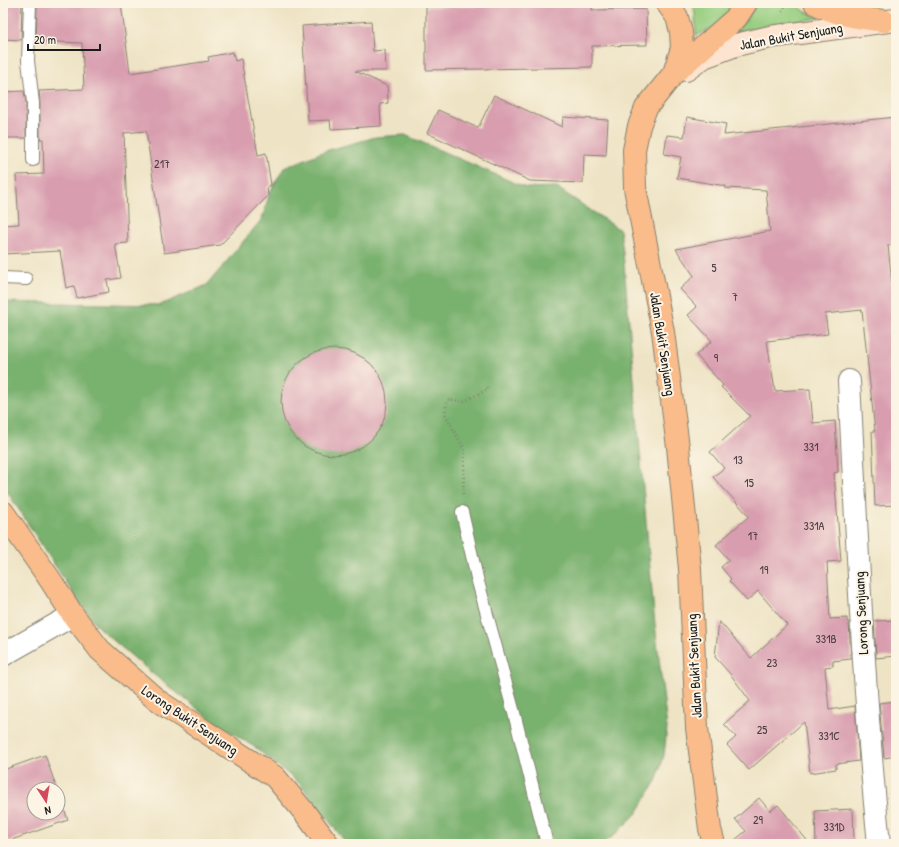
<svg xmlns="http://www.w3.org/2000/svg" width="899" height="847" viewBox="0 0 899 847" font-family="'Patrick Hand',sans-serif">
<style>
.green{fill:#97ce80;stroke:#5a754e}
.forest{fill:#79b16e;stroke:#4a6645}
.building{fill:#d89daf}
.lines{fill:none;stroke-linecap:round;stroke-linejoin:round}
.lane-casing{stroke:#858070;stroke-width:14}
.street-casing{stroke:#858070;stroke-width:24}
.secondary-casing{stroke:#858070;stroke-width:24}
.primary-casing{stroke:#858070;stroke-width:24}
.path{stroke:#858070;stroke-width:2.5;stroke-dasharray:1 3;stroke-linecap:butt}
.lane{stroke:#fff;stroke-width:12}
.street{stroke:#fff;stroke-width:22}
.secondary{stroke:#fde4d0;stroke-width:22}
.primary{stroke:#f9bc8a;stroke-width:22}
.labels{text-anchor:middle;stroke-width:4;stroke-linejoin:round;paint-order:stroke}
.number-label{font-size:12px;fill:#4b3c41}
.street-label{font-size:14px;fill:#1c1c1c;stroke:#fcf5e5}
</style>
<rect width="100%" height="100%" fill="#fcf5e5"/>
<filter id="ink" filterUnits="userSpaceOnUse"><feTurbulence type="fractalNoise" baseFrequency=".025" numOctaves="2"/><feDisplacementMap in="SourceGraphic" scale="8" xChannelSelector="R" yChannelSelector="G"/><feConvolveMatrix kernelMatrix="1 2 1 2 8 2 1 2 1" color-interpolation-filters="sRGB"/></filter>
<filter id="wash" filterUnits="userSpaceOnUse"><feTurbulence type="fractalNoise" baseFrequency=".012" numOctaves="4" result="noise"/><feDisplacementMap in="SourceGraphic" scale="16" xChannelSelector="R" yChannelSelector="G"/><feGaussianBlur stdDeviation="0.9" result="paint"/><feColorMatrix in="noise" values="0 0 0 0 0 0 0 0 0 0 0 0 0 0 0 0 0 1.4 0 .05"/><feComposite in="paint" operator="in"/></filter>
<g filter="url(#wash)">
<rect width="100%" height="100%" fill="#eee3c4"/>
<path class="green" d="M692,3H737L713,27L696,36L695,13Z
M757,3H794L806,12L821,18L774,24L735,32L745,21Z"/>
<path class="forest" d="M405,135L526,188L556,187L620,230L623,252L654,615L667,728L664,755L657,779L637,813L615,835L601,844H347L299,783L256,748L212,720L153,674L99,628L76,598L3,485V302L160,305L207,285L262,219L270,192L284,168L325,151L376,137Z"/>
<g id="blocks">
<path class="building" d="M3,3H22L21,40L3,39Z
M37,3H96L97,6L121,3L130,73L209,61L208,57L233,52L235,61L241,59L258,155L266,153L271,185L267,187L268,196L220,245L164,253L146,131L124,133L128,243L115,244L121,278L107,280L109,292L77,298L74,286L66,288L60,251L3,254V225L19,224L16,175L44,174L43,139H40V103L39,91L84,89L82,43L36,41Z
M592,4V10L646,9L647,45L592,46V67L426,70V7Z
M371,21L373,51L385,50L386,71H355L387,86L388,103L380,104L381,126L331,129L330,120L308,121L302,26Z
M24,91L26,103V138H3V92Z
M494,95L562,127L563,117L608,120L606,155L584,154L583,183L530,181L427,133L438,110L478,128Z
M687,117L726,124L724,135L896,117V244L888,245L896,323V505L875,506L872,431H875L862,310L825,314L828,334L767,341L775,391L810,389L813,423L835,421L838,472L834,473L841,561L827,562L830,619L847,618V622H849L851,659L833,661V666L825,667L829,710L855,706L859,761L836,764V769L810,773L804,722L749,770L727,745L736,737L724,724L750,701L731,675L715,657L719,621L751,658L787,625L758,591L747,601L729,581L731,579L721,567L729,560L716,545L749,516L713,477L724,468L710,452L750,416L721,387L723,385L696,355L712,341L688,315L697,307L680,289L694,276L676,249L770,231L766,190L725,188L726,186L677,178L681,157L664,154L667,135L684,137Z
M281 402a53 53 0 1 1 106 0a53 53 0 1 1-106 0Z
M896,620V656L876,658L874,621Z
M896,701V756L884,758L879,703Z
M45,755L57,789H34V813H58V793L68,820L3,843V770Z
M759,798L770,811L778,805L810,844H730L746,831L735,819Z
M853,809L854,844H816L815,811Z"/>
</g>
</g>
<g filter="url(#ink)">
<use href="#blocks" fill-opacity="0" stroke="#858070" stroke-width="1"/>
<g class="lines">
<g class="lane-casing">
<path id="lane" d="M30,3L28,61L33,103V160
M3,278L26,279
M462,512L477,578L514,713L547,844"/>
</g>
<g class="street-casing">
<path id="street" d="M849,381C857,535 863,690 879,844
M3,655L73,615"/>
</g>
<g class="secondary-casing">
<path id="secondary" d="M686,70L704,57L736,45L770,37L896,20"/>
</g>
<g class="primary-casing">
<path id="primary" d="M667,3L677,17L681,32L682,48L674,73L646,108L639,126L634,150L635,188L663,332L678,447L690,569L697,728L710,829L714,844
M815,3C837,15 860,18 884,21
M675,72L736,18L746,3
M3,512L49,578L73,615L100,650L158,701L275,777L305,813L328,844"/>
</g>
<path class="path" d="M782,11L787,3
M463,494L465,451L445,414L447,400L465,401L488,389L486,385"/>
<use href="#lane" class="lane"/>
<use href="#street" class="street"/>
<use href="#secondary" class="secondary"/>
<use href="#primary" class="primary"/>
</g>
</g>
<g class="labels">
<g class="number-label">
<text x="162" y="168">217</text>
<text x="714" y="272">5</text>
<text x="735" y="301">7</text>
<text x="716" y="362">9</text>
<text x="811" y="451">331</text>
<text x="738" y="464">13</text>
<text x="749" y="487">15</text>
<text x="814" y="530">331A</text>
<text x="753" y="540">17</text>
<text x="764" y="574">19</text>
<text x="826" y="643">331B</text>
<text x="772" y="667">23</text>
<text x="762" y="734">25</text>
<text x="829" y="740">331C</text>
<text x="758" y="824">29</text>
<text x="834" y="831">331D</text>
</g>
<g class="street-label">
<text transform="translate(791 36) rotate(-10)" y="5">Jalan Bukit Senjuang</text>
<text transform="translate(663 344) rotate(81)" y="5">Jalan Bukit Senjuang</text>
<text transform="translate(861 613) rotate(-93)" y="5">Lorong Senjuang</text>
<text transform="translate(694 666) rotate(-93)" y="5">Jalan Bukit Senjuang</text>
<text transform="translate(190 720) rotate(34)" y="5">Lorong Bukit Senjuang</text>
</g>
</g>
<rect width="899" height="847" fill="none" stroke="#fcf5e5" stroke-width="16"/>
<g transform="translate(46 801) rotate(168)"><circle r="19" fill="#fcf5e5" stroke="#a29e95"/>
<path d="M0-3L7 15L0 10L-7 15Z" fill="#d1495b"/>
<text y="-6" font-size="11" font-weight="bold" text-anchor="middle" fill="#1c1c1c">N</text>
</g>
<path d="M28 44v6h72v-6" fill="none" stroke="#1c1c1c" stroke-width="2"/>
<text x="34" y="44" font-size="12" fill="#1c1c1c" stroke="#fcf5e5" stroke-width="3" paint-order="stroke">20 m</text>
</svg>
